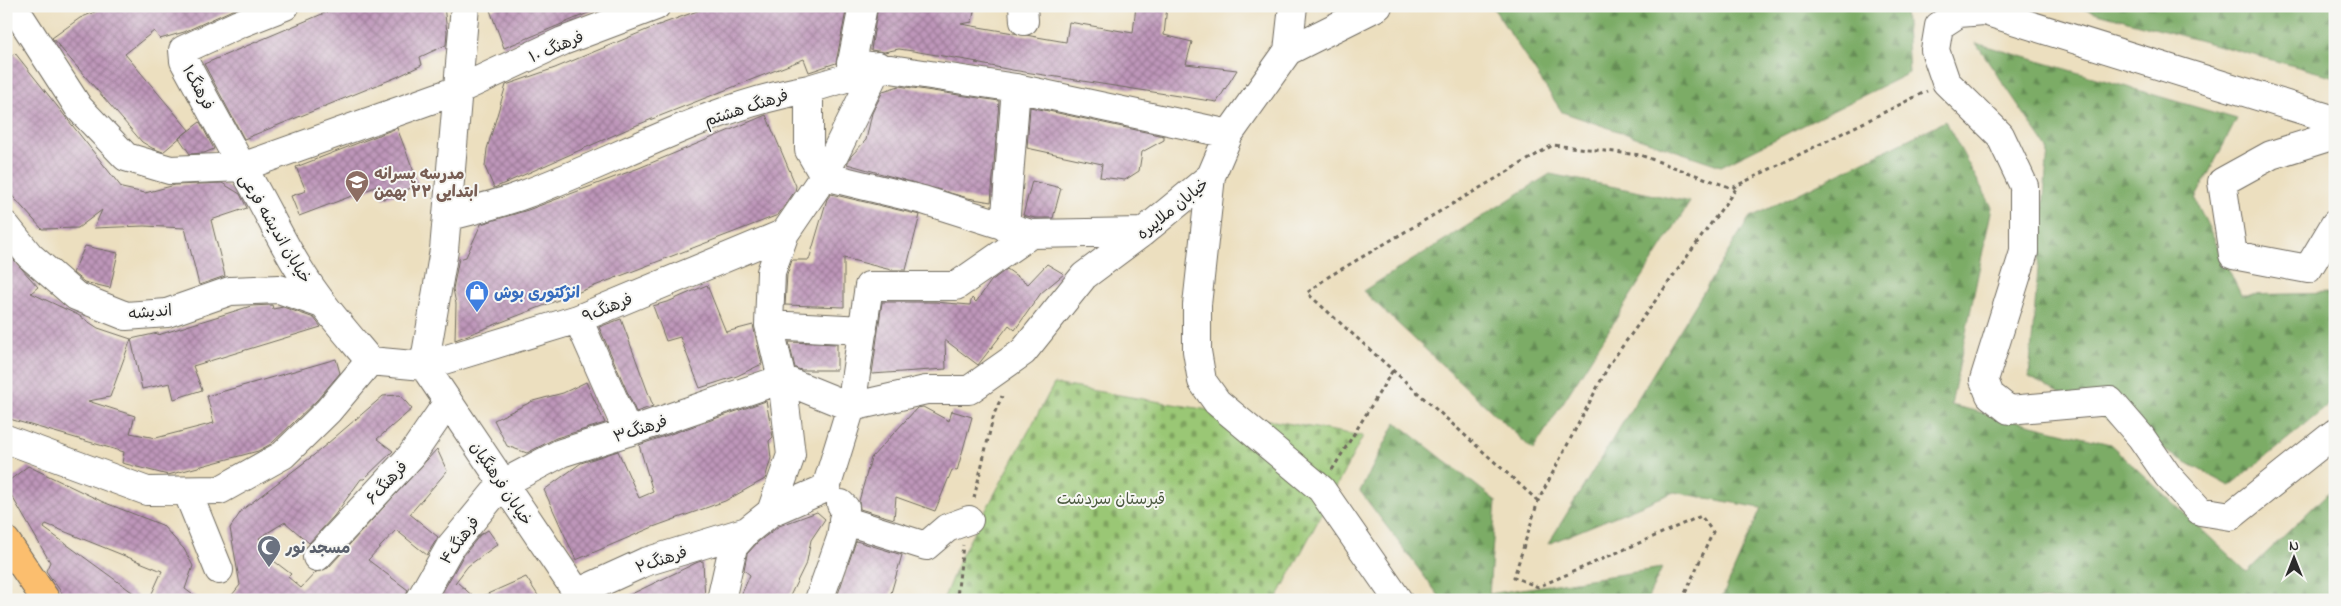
<svg xmlns="http://www.w3.org/2000/svg" width="2341" height="606" viewBox="0 0 2341 606" font-family="'Indie Flower','Playpen Sans Arabic',sans-serif">
<style>
.forest{fill:url(#forest-firs);stroke:#536c48}
.cemetery{fill:url(#cemetery-stones);stroke:#627950}
.building{fill:url(#building-cross-hatch)}
.lines{fill:none;stroke-linecap:round;stroke-linejoin:round}
.minor-casing{stroke:#6f6a5f;stroke-width:30}
.major-casing{stroke:#6f6a5f;stroke-width:30}
.path{stroke:#6f6a5f;stroke-width:3;stroke-dasharray:4 4;stroke-linecap:butt}
.minor{stroke:#fff;stroke-width:28}
.major{stroke:#fbbe6e;stroke-width:28}
.labels{text-anchor:middle;stroke-width:4;stroke-linejoin:round;paint-order:stroke}
.street-label{font-size:16px;fill:#2b2b2b;stroke:#f6f6f2}
.education-label{font-size:16px;font-weight:bold;fill:#785e54;stroke:#f6f6f2;text-anchor:start}
.shop-label{font-size:16px;font-weight:bold;fill:#366cbe;stroke:#f6f6f2;text-anchor:start}
.park-label{font-size:16px;fill:#4c5a41;stroke:#f6f6f2}
.worship-label{font-size:16px;font-weight:bold;fill:#5b616d;stroke:#f6f6f2;text-anchor:start}
</style>
<defs>
<pattern id="forest-firs" width="22" height="20" patternUnits="userSpaceOnUse" patternTransform="scale(1.25)"><rect width="22" height="20" fill="#7bac66"/><path d="M5 1l3.5 6h-7zM16 11l3.5 6h-7z" fill="#658c54"/></pattern>
<pattern id="cemetery-stones" width="16" height="16" patternUnits="userSpaceOnUse" patternTransform="scale(1.25)"><rect width="16" height="16" fill="#9ac774"/><path d="M2 7V4a2 2 0 0 1 4 0v3zM10 15v-3a2 2 0 0 1 4 0v3z" fill="#7ea25f"/></pattern>
<pattern id="building-cross-hatch" width="8" height="8" patternUnits="userSpaceOnUse" patternTransform="scale(1.25)"><rect width="8" height="8" fill="#be96ba"/><path d="M0 0l8 8M0 8l8-8" fill="none" stroke="#9b7b97"/></pattern>
</defs>
<rect width="100%" height="100%" fill="#f6f6f2"/>
<filter id="ink" filterUnits="userSpaceOnUse"><feTurbulence type="fractalNoise" baseFrequency=".02" numOctaves="2"/><feDisplacementMap in="SourceGraphic" scale="10" xChannelSelector="R" yChannelSelector="G"/><feConvolveMatrix kernelMatrix="1 2 1 2 8 2 1 2 1" color-interpolation-filters="sRGB"/></filter>
<filter id="wash" filterUnits="userSpaceOnUse"><feTurbulence type="fractalNoise" baseFrequency=".0096" numOctaves="4" result="noise"/><feDisplacementMap in="SourceGraphic" scale="20" xChannelSelector="R" yChannelSelector="G"/><feGaussianBlur stdDeviation="1.12" result="paint"/><feColorMatrix in="noise" values="0 0 0 0 0 0 0 0 0 0 0 0 0 0 0 0 0 1.4 0 .05"/><feComposite in="paint" operator="in"/></filter>
<g filter="url(#wash)">
<rect width="100%" height="100%" fill="#ecdfbf"/>
<path class="forest" d="M1492,6H1910L1905,8L1909,73L1721,166L1562,112Z
M2072,6H2335V77Z
M1976,43L2237,119L2195,199L2241,295L2335,293V400L2230,486L2029,377L2048,149Z
M1945,121L1992,207L1951,405L2110,444L2247,572L2335,486V600H1721L1761,508L1674,492L1548,544L1749,218Z
M1550,174L1690,202L1533,450L1363,291Z
M1396,422L1496,501L1489,594L1662,568L1647,600H1442L1360,491Z"/>
<path class="cemetery" d="M1054,384L1363,436L1276,600H943L960,558Z"/>
<g id="blocks">
<path class="building" d="M109,6H241L184,32L160,39L154,31L125,54L189,130L163,152L152,148L142,142L52,38L80,18Z
M341,6H444L447,32L446,45L420,57L422,65L397,77L244,139L204,64Z
M501,6H605L504,48L490,10Z
M711,6H847L836,63L809,72L804,59L637,125L494,188L485,167L487,149L506,85L555,68L656,26Z
M878,6H975L972,22L961,24L1066,42L1069,22L1133,33L1136,6H1167L1164,35L1192,42L1186,64L1237,70L1217,102L1012,70L975,63L978,62L913,51L899,49L884,52L871,50Z
M15,53L122,188L145,193L175,185L222,183L240,194L247,208L211,220L225,276L199,285L185,228L144,226L94,228L102,210L78,228L42,229L6,189V60Z
M899,86L999,101L991,202L968,198L847,164L851,156L866,140L872,113L883,91Z
M1030,107L1164,136V140L1142,152L1139,171L1125,180L1100,177L1102,164L1027,148Z
M766,115L796,186L795,191L778,215L455,340L456,304L453,289L458,263L459,259L466,257L481,224L528,210L639,168Z
M200,122L214,149L204,153L190,154L179,138Z
M397,128L419,185L383,199L378,186L299,216L291,196L306,191L296,167Z
M1032,181L1061,188L1053,218H1035L1023,215Z
M831,194L920,215L906,270H891L844,258V307L785,305L787,275L792,260H809L827,199Z
M85,246L118,253L110,288L84,282L73,273Z
M6,251L38,287L31,293L78,315L98,328L131,339L110,397L88,401L135,416L130,433L156,438L214,423L207,396L336,359L340,373L317,400L293,423L271,444L258,451L168,475L122,463L124,452L6,418Z
M1047,264L1064,274L1041,293L1015,330L1009,325L978,365L945,340L946,369L872,374L882,302H935L970,305L972,298L976,302L991,281L1007,269L1028,284Z
M707,285L726,332L753,325L762,364L737,376L700,388L680,337L666,341L653,306L670,301Z
M272,305L273,309L283,307L314,318L321,327L193,366L202,390L174,399L170,383L142,389L131,339L158,333V335L251,306Z
M621,319L653,406L636,412L599,327Z
M789,342L837,344V370H801L795,368Z
M586,382L605,423L556,438L527,453L507,446L494,420L533,401L563,393Z
M400,395L412,409L377,439L393,451L364,479H361L334,516L309,543L285,522L259,538L270,558L291,574L288,577L301,588L316,572L328,568L437,449L447,471L410,514L438,537L427,555L396,530L368,560L408,590L404,600H228L240,585L230,528L242,510L314,455L383,396Z
M766,401L773,437L769,441L771,458L765,479L725,501L653,527L576,560L544,490L581,463L618,451L639,498L653,492L639,445Z
M923,407L949,421L952,411L972,417L957,471L952,470L935,511L896,497L894,519L860,509L859,501L871,458L917,408Z
M28,466L103,502L162,525L184,549L193,566L185,589L200,600H149L162,571L46,524L44,528L143,600H67L46,571L50,562L6,486V483Z
M817,512L825,519L811,540L807,561L788,600H739L750,575L744,570L747,554L758,542L779,526Z
M488,530L498,544L468,566L455,583L457,582L476,599L526,577L541,600H438L463,556L480,535Z
M856,541L902,555L889,600H836Z
M703,561L705,600H619L698,562Z"/>
</g>
</g>
<g filter="url(#ink)">
<use href="#blocks" fill-opacity="0" stroke="#6f6a5f" stroke-width="1"/>
<g class="lines">
<g class="minor-casing">
<path id="minor" d="M15,6L17,12L79,108L126,157L170,170L242,167C263,200 278,236 299,269C319,302 345,331 370,361L424,366L578,319L785,233
M285,6L239,24L183,50L184,61L242,167L458,90L563,41L656,6
M1023,6L1024,21
M1288,51L1293,6
M851,63L1016,88L1229,134
M878,66L824,176L923,200L1031,234
M809,89L849,77L863,6
M2335,120L1984,11L1959,13L1939,26L1935,50L1946,82L2000,135L2024,186V252L1984,380L1990,395L2009,410L2110,401L2141,437L2168,476L2200,511L2231,516L2335,433
M2335,135L2271,155L2222,182L2233,255L2308,269L2335,224
M1211,176L1197,305V351L1202,381L1217,402L1321,489L1398,600
M447,217C472,210 499,204 523,195C618,160 709,106 809,89V150L824,176L785,233L771,272L769,325L782,379L791,455L771,512L747,531L733,547L721,600
M6,226L30,256L76,296L126,316L167,313L230,291L279,289L322,304
M1005,227L1016,88
M578,319L628,432
M769,325L863,330
M424,366L444,250L465,6
M424,366L582,600
M6,439L147,491L220,490L283,455L328,411L370,361
M187,491L219,570
M771,512L826,488L851,407L926,390H969L1023,352L1084,276L1143,232L1211,176L1229,134L1288,51L1378,6
M843,520L926,546L947,528L969,520
M317,557L411,456L448,402
M577,593L645,562L747,531
M420,600L450,547L502,484L561,453L628,432L782,379L851,407L869,286H956L1031,234L1143,232
M819,600L841,538L845,508L841,504"/>
</g>
<g class="major-casing">
<path id="major" d="M6,541L46,600"/>
</g>
<path class="path" d="M1332,470L1393,370
M974,498L994,414L1002,396
M1538,501L1307,293L1328,277L1553,145L1640,155L1732,188L1927,91
M960,600L957,597L963,545
M1682,600L1713,532L1701,516L1538,587L1514,577L1538,501L1609,365L1738,186"/>
<use href="#minor" class="minor"/>
<use href="#major" class="major"/>
</g>
</g>
<defs>
<g id="school-pin" transform="scale(1.25)"><path d="M0 17L-7.5 6A9.5 9.5 0 1 1 7.5 6Z" fill="#8d6e63" stroke="#f6f6f2"/><path d="M0-5L7-2L0 1L-7-2ZM-4 1L0 2.5L4 1V4Q0 6-4 4Z" fill="#fff"/></g>
<g id="shop-pin" transform="scale(1.25)"><path d="M0 17L-7.5 6A9.5 9.5 0 1 1 7.5 6Z" fill="#3f7fe0" stroke="#f6f6f2"/><path d="M-5-2.5h2.3a2.7 3.5 0 0 1 5.4 0H5L5.5 6h-11ZM-1.5-2.5h3a1.5 2.3 0 0 0-3 0Z" fill="#fff"/></g>
<g id="mosque-pin" transform="scale(1.25)"><path d="M0 17L-7.5 6A9.5 9.5 0 1 1 7.5 6Z" fill="#6b7280" stroke="#f6f6f2"/><path d="M3.5-4.9A6 6 0 1 0 3.5 4.9A5 5 0 1 1 3.5-4.9Z" fill="#fff"/></g>
</defs>
<g fill-rule="evenodd">
<use href="#school-pin" x="357" y="182"/>
<use href="#shop-pin" x="477" y="292"/>
<use href="#mosque-pin" x="269" y="547"/>
</g>
<g class="labels">
<g class="street-label">
<text transform="translate(556 46) rotate(-23)" y="6">فرهنگ ۱۰</text>
<text transform="translate(199 87) rotate(62)" y="6">فرهنگ۱</text>
<text transform="translate(746 107) rotate(-18)" y="6">فرهنگ هشتم</text>
<text transform="translate(1172 208) rotate(-39)" y="6">خیابان ملاپیره</text>
<text transform="translate(276 228) rotate(59)" y="6">خیابان اندیشه فرعی</text>
<text transform="translate(607 307) rotate(-22)" y="6">فرهنگ۹</text>
<text transform="translate(150 311) rotate(-5)" y="6">اندیشه</text>
<text transform="translate(640 428) rotate(-18)" y="6">فرهنگ۳</text>
<text transform="translate(386 482) rotate(-47)" y="6">فرهنگ۶</text>
<text transform="translate(502 483) rotate(56)" y="6">خیابان فرهنگیان</text>
<text transform="translate(459 540) rotate(-54)" y="6">فرهنگ۴</text>
<text transform="translate(661 559) rotate(-19)" y="6">فرهنگ۲</text>
</g>
<g class="education-label">
<text x="374" y="179">مدرسه پسرانه<tspan x="374" dy="18">ابتدایی ۲۲ بهمن</tspan></text>
</g>
<g class="shop-label">
<text x="494" y="298">انژکتوری بوش</text>
</g>
<g class="park-label">
<text x="1111" y="504">قبرستان سردشت</text>
</g>
<g class="worship-label">
<text x="286" y="553">مسجد نور</text>
</g>
</g>
<rect width="2341" height="606" fill="none" stroke="#f6f6f2" stroke-width="25"/>
<g transform="translate(2294 558)" stroke="#f6f6f2" stroke-width="4" paint-order="stroke">
<path d="M0-4L9 19L0 12L-9 19Z" fill="#2b2b2b"/>
<text y="-8" font-size="14" font-weight="bold" text-anchor="middle" fill="#2b2b2b">N</text>
</g>
</svg>
